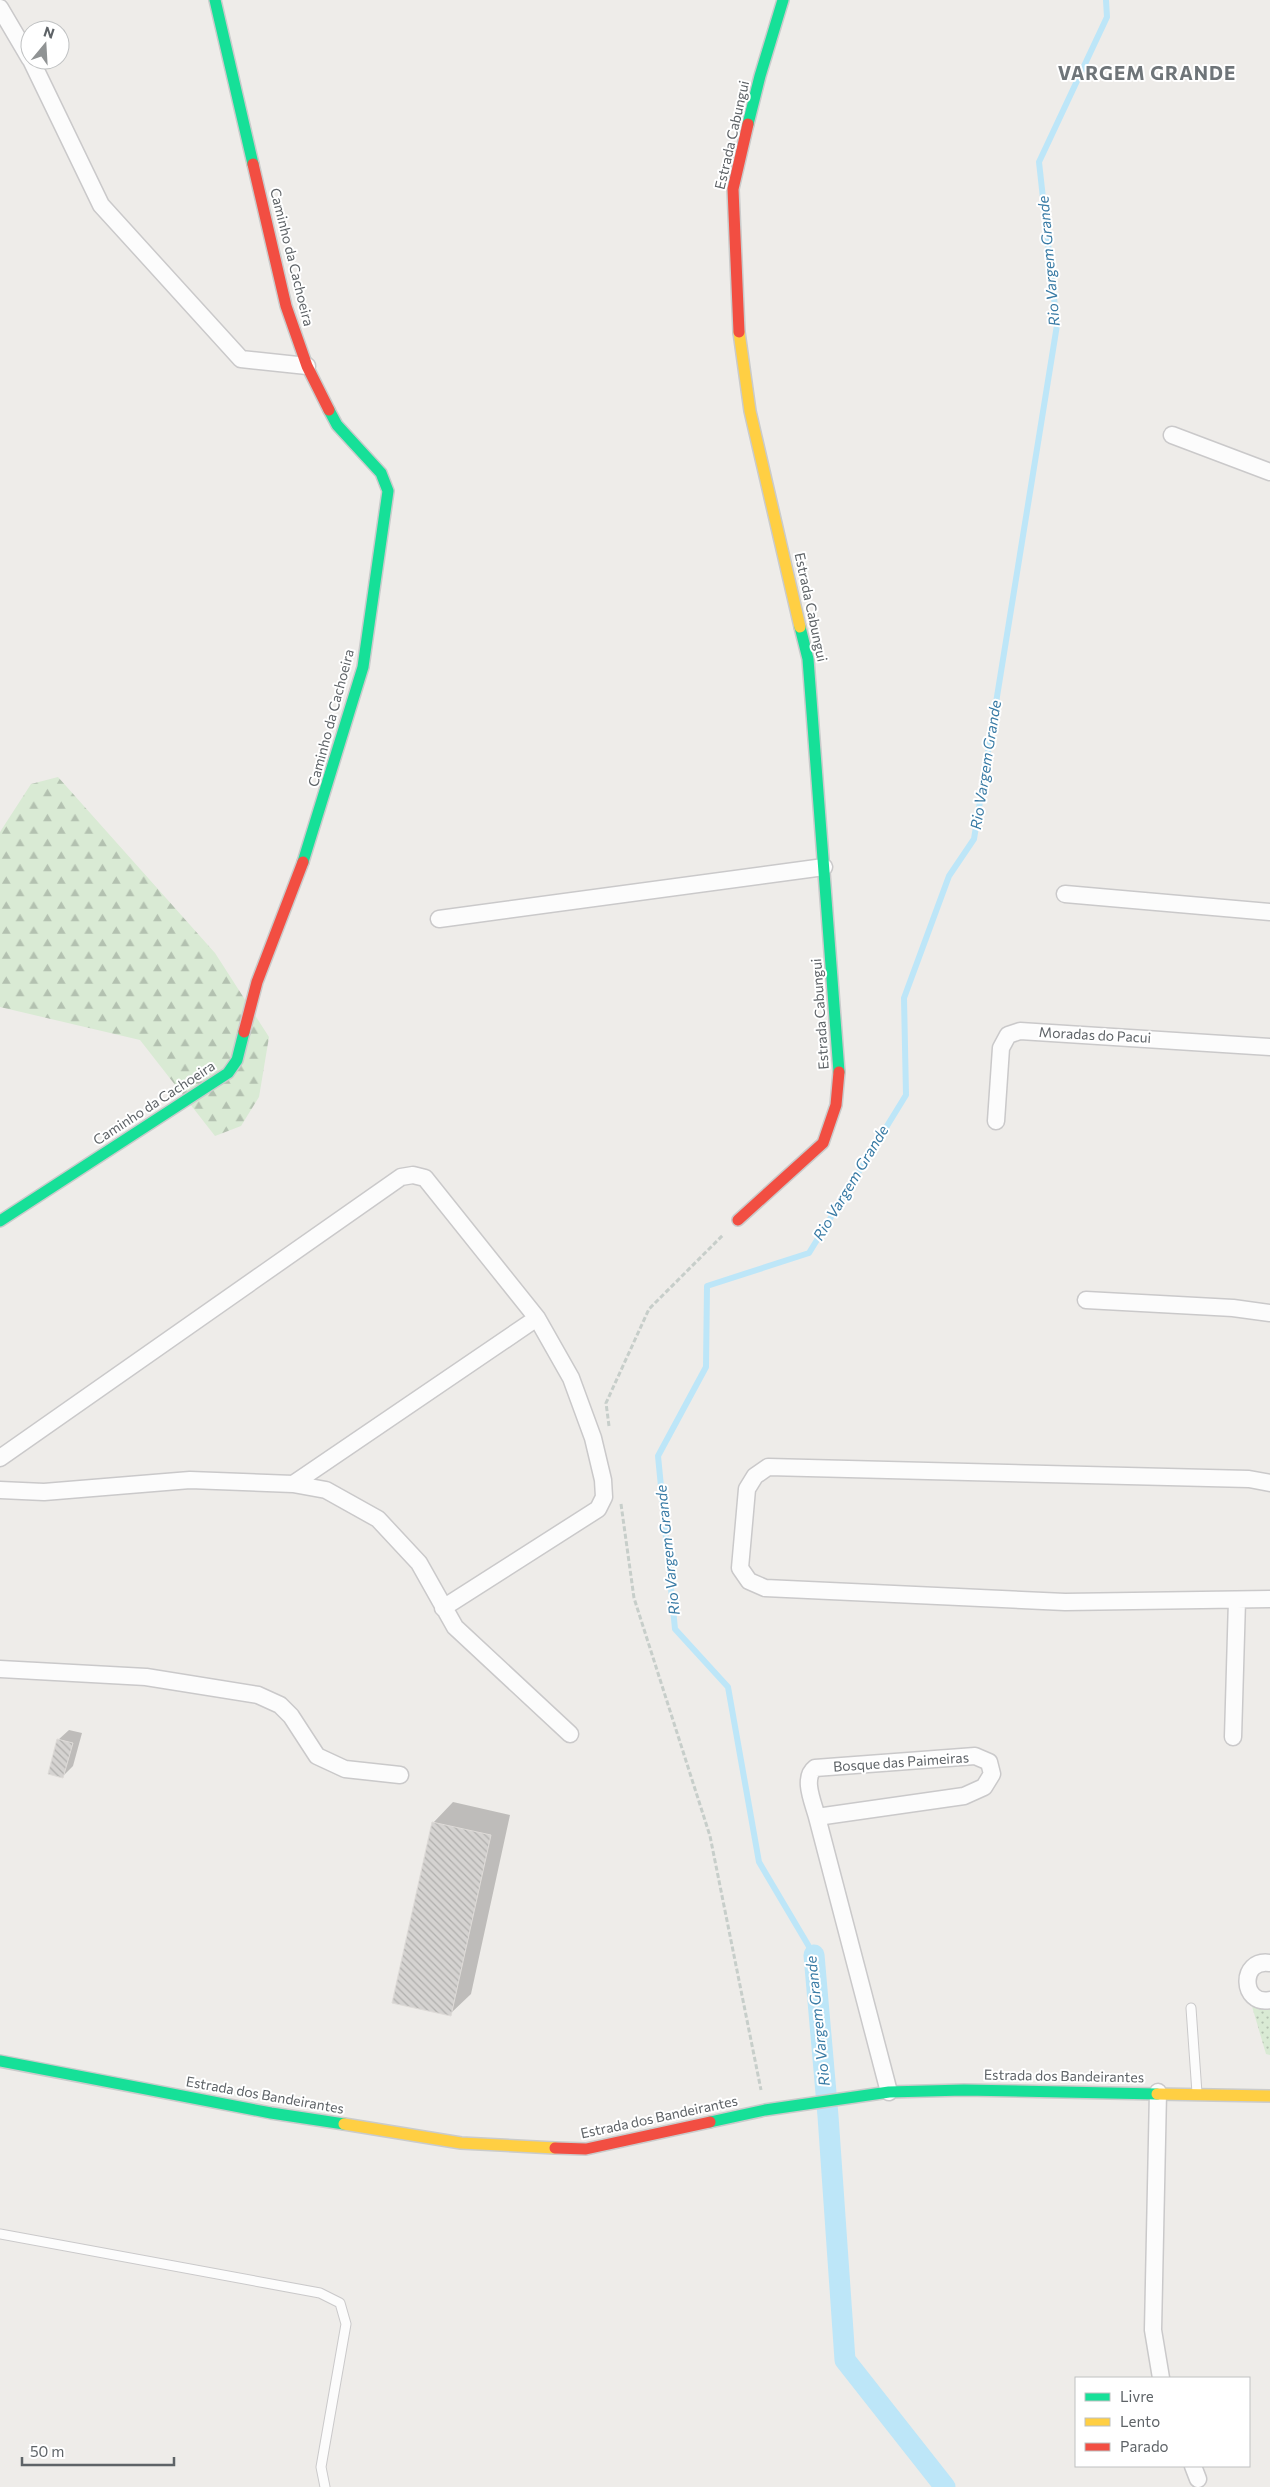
<svg xmlns="http://www.w3.org/2000/svg" width="1270" height="2487" viewBox="0 0 1270 2487" font-family="Commissioner,sans-serif">
<style>
.forest{fill:url(#forest-firs)}
.park{fill:url(#park-dots)}
.shadow{fill:#0003}
.lines{fill:none;stroke-linecap:round;stroke-linejoin:round}
.stream{stroke:#bde6f8;stroke-width:6}
.canal{stroke:#bde6f8;stroke-width:21}
.building{fill:url(#building-back-hatch);stroke:#dedbd8}
.lane-casing{stroke:#cac9ca;stroke-width:11}
.street-casing{stroke:#cac9ca;stroke-width:19}
.fast-casing{stroke:#cacbcb;stroke-width:14}
.slow-casing{stroke:#cacbcb;stroke-width:14}
.jam-casing{stroke:#cacbcb;stroke-width:14}
.path{stroke:#c7ceca;stroke-width:3;stroke-dasharray:5 2.5;stroke-linecap:butt}
.lane{stroke:#fcfcfc;stroke-width:9}
.street{stroke:#fcfcfc;stroke-width:16}
.fast{stroke:#16e098;stroke-width:11}
.slow{stroke:#ffcf43;stroke-width:11}
.jam{stroke:#f24e42;stroke-width:11}
.labels{text-anchor:middle;stroke-width:4;stroke-linejoin:round;paint-order:stroke}
.street-label{font-size:14px;fill:#5e6367;stroke:#fff}
.water-label{font-size:15px;font-style:italic;fill:#397ba5;stroke:#fff}
.district-label{font-size:19px;font-weight:bold;letter-spacing:1px;fill:#6f7579;stroke:#fff}
</style>
<defs>
<pattern id="forest-firs" width="22" height="20" patternUnits="userSpaceOnUse" patternTransform="scale(1.25)"><rect width="22" height="20" fill="#d9ead4"/><path d="M5 1l3.5 6h-7zM16 11l3.5 6h-7z" fill="#b3c1b0"/></pattern>
<pattern id="park-dots" width="8" height="8" patternUnits="userSpaceOnUse" patternTransform="scale(1.25)"><rect width="8" height="8" fill="#d9ead4"/><path d="M2 2h.1M6 6h.1" fill="none" stroke="#b3c1b0" stroke-width="1.8" stroke-linecap="round"/></pattern>
<pattern id="building-back-hatch" width="6" height="6" patternUnits="userSpaceOnUse" patternTransform="scale(1.25)"><rect width="6" height="6" fill="#d5d3d1"/><path d="M-1 5l2 2M0 0l6 6M5-1l2 2" fill="none" stroke="#b0afad"/></pattern>
</defs>
<rect width="100%" height="100%" fill="#eeece9"/>
<path class="forest" d="M58,777L215,953L269,1037L259,1097L241,1126L215,1136L140,1040L0,1007V832L31,784Z"/>
<path class="park" d="M1251,2003L1270,2005V2055L1266,2054Z"/>
<path class="shadow" d="M69,1730L82,1733L73,1766L63,1776L58,1740Z
M453,1802L510,1815L471,1994L450,2014L433,1823Z"/>
<g class="lines">
<path class="stream" d="M814,1955L759,1862L728,1687L675,1629L658,1456L706,1367L707,1286L809,1253L906,1095L904,998L949,876L974,839L1057,325L1039,162L1107,17L1106,0"/>
<path class="canal" d="M814,1955L828,2116L845,2360L945,2487"/>
</g>
<path class="building" d="M57,1739L73,1743L63,1778L48,1774Z
M432,1822L491,1835L451,2016L392,2003Z"/>
<g class="lines">
<g class="lane-casing">
<path id="lane" d="M1191,2008L1197,2093
M0,2234L320,2293L340,2303L346,2324L321,2467L325,2487"/>
</g>
<g class="street-casing">
<path id="street" d="M0,8L30,59
M31,60L101,205L241,359L307,366
M1172,435L1270,472
M1065,894L1270,912
M439,919L824,867
M996,1121L1001,1048L1008,1035L1020,1031L1270,1047
M1086,1300L1233,1308L1270,1313
M0,1458L401,1177L413,1175L425,1178L537,1318L571,1378L593,1438L603,1480L604,1497L598,1509L443,1608
M1270,1483L1249,1479L768,1467L755,1476L747,1489L740,1568L749,1581L765,1588L1065,1602L1270,1599
M293,1484L537,1318
M0,1490L44,1492L190,1480L293,1484L326,1490L378,1519L419,1563L455,1627L570,1734
M0,1669L146,1677L258,1695L280,1705L291,1716L317,1756L345,1769L400,1775
M1233,1737L1237,1600
M817,1817L964,1796L984,1787L992,1774L989,1762L975,1756L815,1768C802,1778 813,1802 817,1817L889,2092
M1270,1963C1239,1958 1241,2006 1270,2000
M1158,2092L1153,2330L1161,2378
M1193,2466L1198,2479"/>
</g>
<g class="fast-casing">
<path id="fast" d="M215,0L253,164
M748,124L760,76L783,0
M800,627L808,659L839,1072
M303,862L363,667L388,491L381,473L337,425L329,410
M0,1221L228,1073L237,1060L244,1032
M0,2061L271,2113L344,2124
M710,2122L765,2110L889,2092L964,2090L1157,2094"/>
</g>
<g class="slow-casing">
<path id="slow" d="M739,332L750,411L800,627
M1157,2094L1270,2096
M344,2124L461,2143L555,2148"/>
</g>
<g class="jam-casing">
<path id="jam" d="M253,164L286,306L307,366L329,410
M739,332L733,189L748,124
M244,1032L257,982L303,862
M738,1220L823,1143L836,1105L839,1072
M555,2148L586,2149L710,2122"/>
</g>
<path class="path" d="M609,1426L606,1403L649,1309L723,1235
M621,1504L634,1598L710,1836L761,2090"/>
<use href="#lane" class="lane"/>
<use href="#street" class="street"/>
<use href="#fast" class="fast"/>
<use href="#slow" class="slow"/>
<use href="#jam" class="jam"/>
</g>
<g class="labels">
<g class="street-label">
<text transform="translate(732 135) rotate(-77)" y="5">Estrada Cabungui</text>
<text transform="translate(292 257) rotate(76)" y="5">Caminho da Cachoeira</text>
<text transform="translate(811 607) rotate(78)" y="5">Estrada Cabungui</text>
<text transform="translate(331 718) rotate(-75)" y="5">Caminho da Cachoeira</text>
<text transform="translate(820 1014) rotate(-94)" y="5">Estrada Cabungui</text>
<text transform="translate(1095 1035) rotate(3)" y="5">Moradas do Pacui</text>
<text transform="translate(154 1103) rotate(-33)" y="5">Caminho da Cachoeira</text>
<text transform="translate(901 1762) rotate(-4)" y="5">Bosque das Paimeiras</text>
<text transform="translate(1064 2076) rotate(1)" y="5">Estrada dos Bandeirantes</text>
<text transform="translate(265 2095) rotate(10)" y="5">Estrada dos Bandeirantes</text>
<text transform="translate(659 2117) rotate(-12)" y="5">Estrada dos Bandeirantes</text>
</g>
<g class="water-label">
<text transform="translate(1049 261) rotate(-95)" y="5">Rio Vargem Grande</text>
<text transform="translate(986 765) rotate(-81)" y="5">Rio Vargem Grande</text>
<text transform="translate(851 1183) rotate(-59)" y="5">Rio Vargem Grande</text>
<text transform="translate(668 1550) rotate(-96)" y="5">Rio Vargem Grande</text>
<text transform="translate(818 2021) rotate(-96)" y="5">Rio Vargem Grande</text>
</g>
<g class="district-label">
<text x="1147" y="80">VARGEM GRANDE</text>
</g>
</g>
<rect x="1075" y="2377" width="175" height="90" fill="#ffffff" stroke="#bfc1c2"/>
<rect x="1085" y="2393" width="25" height="8" fill="#16e098" stroke="#bfc1c2"/>
<text x="1120" y="2402" font-size="15" fill="#5e6367">Livre</text>
<rect x="1085" y="2418" width="25" height="8" fill="#ffcf43" stroke="#bfc1c2"/>
<text x="1120" y="2427" font-size="15" fill="#5e6367">Lento</text>
<rect x="1085" y="2443" width="25" height="8" fill="#f24e42" stroke="#bfc1c2"/>
<text x="1120" y="2452" font-size="15" fill="#5e6367">Parado</text>
<g transform="translate(45 45) rotate(18)"><circle r="24" fill="#ffffff" stroke="#bfc1c2"/>
<path d="M0-4L9 19L0 12L-9 19Z" fill="#909394"/>
<text y="-8" font-size="14" font-weight="bold" text-anchor="middle" fill="#5e6367">N</text>
</g>
<path d="M22 2457v8h152v-8" fill="none" stroke="#5e6367" stroke-width="2.5"/>
<text x="30" y="2457" font-size="15" fill="#5e6367" stroke="#ffffff" stroke-width="4" paint-order="stroke">50 m</text>
</svg>
